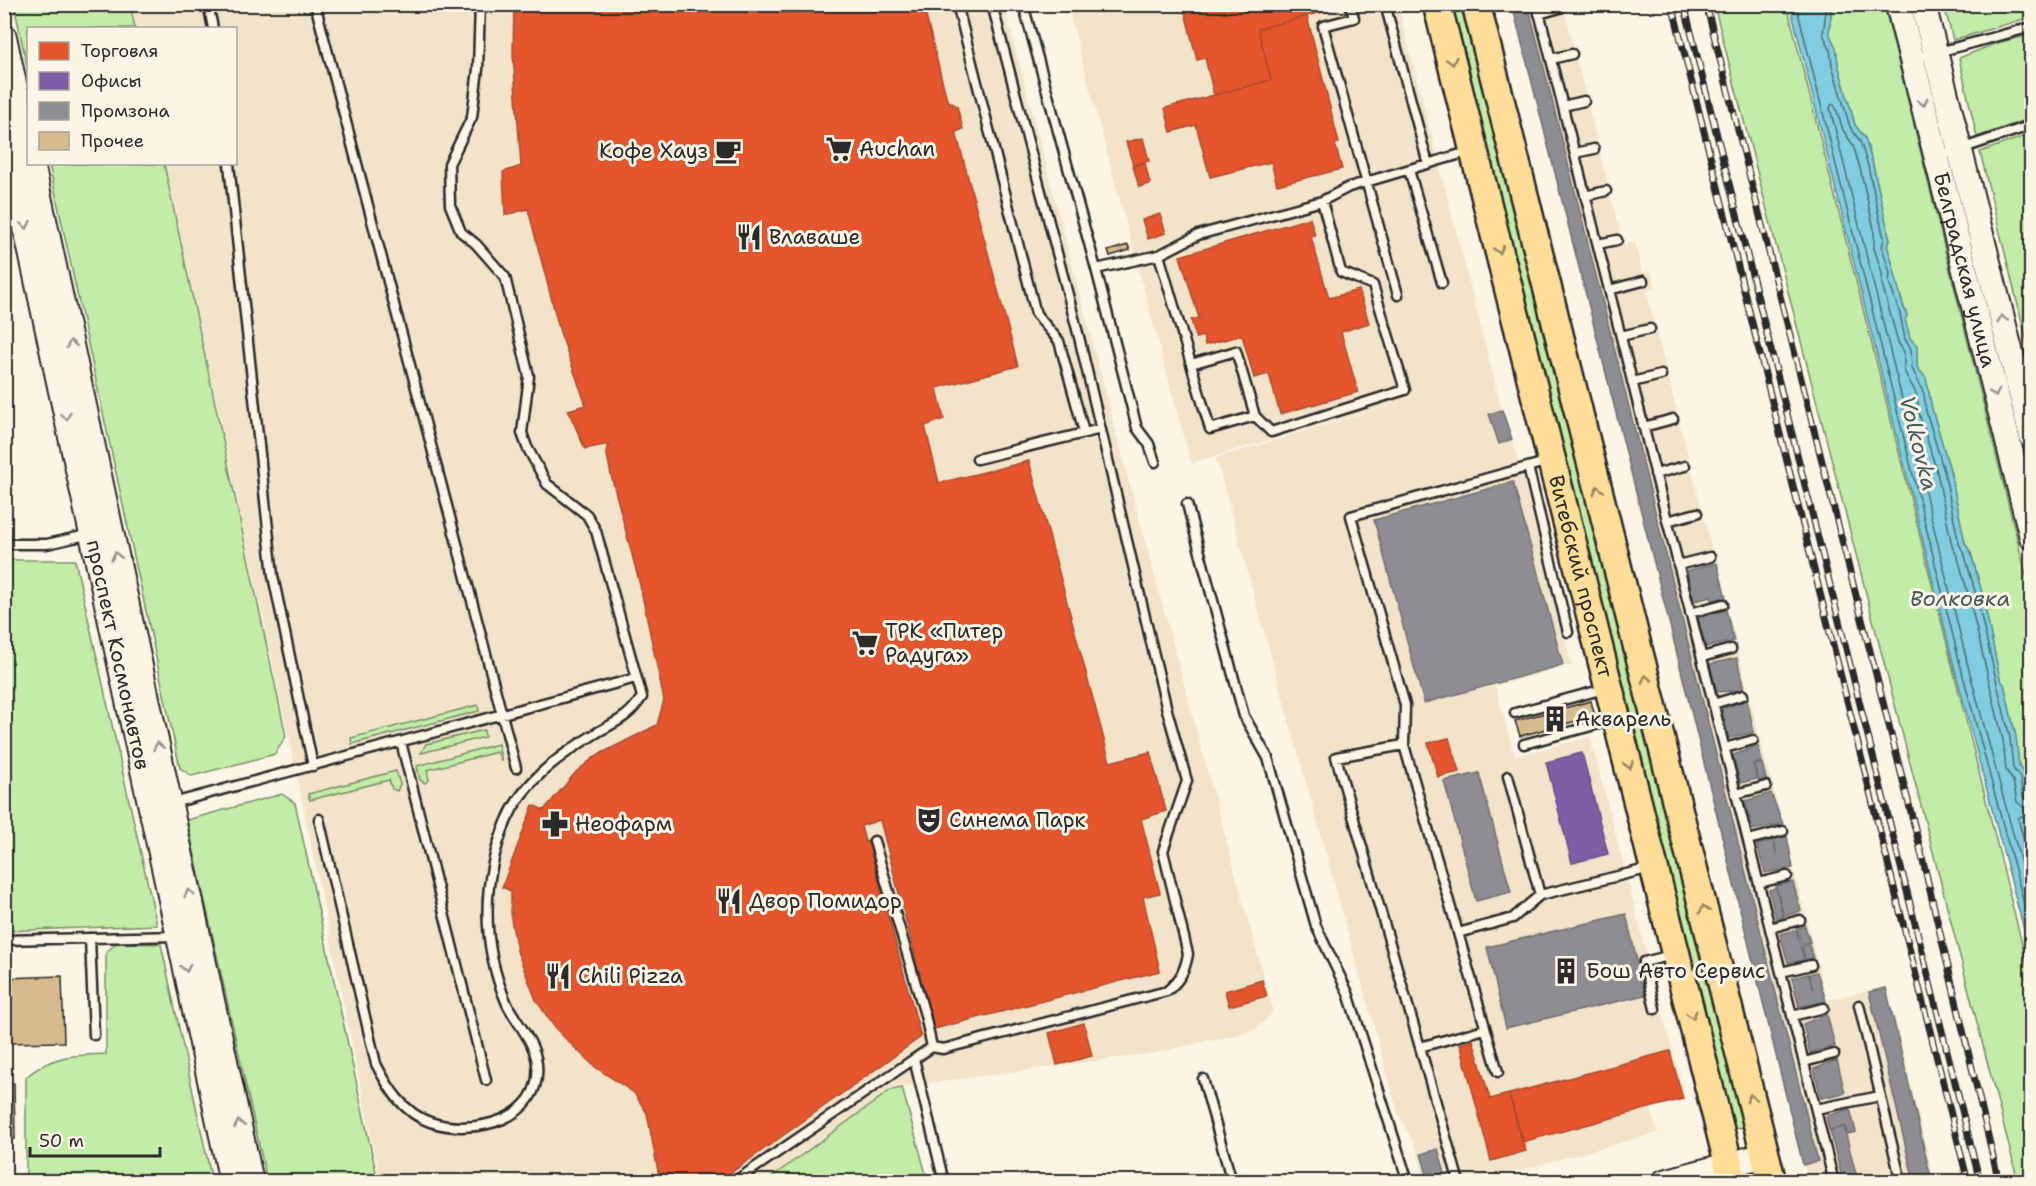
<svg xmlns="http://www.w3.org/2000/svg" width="2036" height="1186" viewBox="0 0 2036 1186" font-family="'Shantell Sans',sans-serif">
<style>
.built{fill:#f1e4ca}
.green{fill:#c3eca7;stroke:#778c69;stroke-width:1.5}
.water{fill:#7fcdde;stroke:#5d8c96;stroke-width:1.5}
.shops{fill:#e4572e;stroke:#ac4a2d;stroke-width:1.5}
.offices{fill:#7b5ea7;stroke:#634f82;stroke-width:1.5}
.industry{fill:#8d8d92;stroke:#707073;stroke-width:1.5}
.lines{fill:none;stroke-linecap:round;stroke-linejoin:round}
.shore{stroke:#4d6c73;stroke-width:1.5}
.building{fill:#d6bb8c;stroke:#2b2b2b;stroke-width:1.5}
.lane-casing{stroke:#2b2b2b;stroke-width:13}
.secondary-casing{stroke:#2b2b2b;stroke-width:28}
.primary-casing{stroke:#2b2b2b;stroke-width:32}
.lane{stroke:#fcf5e5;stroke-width:8}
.secondary{stroke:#fcf5e5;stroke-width:24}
.primary{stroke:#fedd96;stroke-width:27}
.rail-casing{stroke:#2b2b2b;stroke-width:7}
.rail{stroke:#fcf5e5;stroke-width:4.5;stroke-dasharray:14;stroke-linecap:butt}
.oneway{stroke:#948460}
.oneway2{stroke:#949088}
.labels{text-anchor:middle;stroke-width:6;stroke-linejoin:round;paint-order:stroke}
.poi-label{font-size:21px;fill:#2b2b2b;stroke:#fcf5e5;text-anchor:start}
.street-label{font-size:21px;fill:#2b2b2b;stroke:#fcf5e5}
.water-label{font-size:22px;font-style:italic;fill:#445c61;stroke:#fcf5e5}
</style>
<rect width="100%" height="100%" fill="#fcf5e5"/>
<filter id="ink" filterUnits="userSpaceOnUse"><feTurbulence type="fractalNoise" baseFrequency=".0167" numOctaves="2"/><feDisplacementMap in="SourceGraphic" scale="12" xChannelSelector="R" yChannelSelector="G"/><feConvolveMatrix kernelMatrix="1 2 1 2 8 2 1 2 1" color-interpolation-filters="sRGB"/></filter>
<g filter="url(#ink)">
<path class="built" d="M131,5H1004L1132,493L1273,1012L1254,1031L1154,1053L893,1088L764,1181H380L299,786L165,164H236V28H136Z
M1067,5H1398L1502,410L1518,459L1572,665L1495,686L1515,756L1590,737L1685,1099L1651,1109L1657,1133L1479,1181H1425L1416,1147L1398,1113L1216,458L1454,386L1191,463Z
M1512,5H1563L1623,245L1635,242L1642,273L1651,271L1656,288L1646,291L1827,1000L1887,986L1934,1181H1808Z"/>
<path class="green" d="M14,5H130L135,28H28V71Z
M1452,5H1462L1744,1127L1735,1129Z
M1714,5H1787L2031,980V1181H2018Z
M1832,5H1884L2031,595V797L2028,794L2026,776L2019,767L2016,737L2004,685L2000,679L1982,593L1971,553L1965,543L1950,470L1932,409L1926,378L1917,367V346L1910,338L1905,320L1907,315C1897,292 1896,270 1887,246L1890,240L1873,165L1865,138L1855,125L1838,64L1836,48L1829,33Z
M1944,5H2031V17L1953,40Z
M2031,35V118L1977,137L1959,58L1997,43Z
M2031,134V358L1980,152Z
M49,164H164L286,736L275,754L192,776L180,768Z
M5,560H75L157,925L5,931Z
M478,705L479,711L352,744L351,738Z
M484,730L485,737L421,753L426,744Z
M498,744L502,762L497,752L427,770L429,780L425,783L420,780L417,766Z
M396,771L400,784L397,791L392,789L389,780L310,800L308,794Z
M282,794L295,803L378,1181H267L187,820Z
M116,943L161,944L212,1181H26V1077C53,1054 73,1056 106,1054V953Z
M902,1088L928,1181H766L891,1090Z"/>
<path class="water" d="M1790,5H1832L1829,33L1836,48L1838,64L1855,125L1865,138L1873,165L1890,240L1887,246C1896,270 1897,292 1907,316L1905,320L1910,338L1917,346V367L1926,378L1932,409L1950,470L1965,543L1971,553L1982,593L2000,679L2004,684L2016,737L2019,767L2026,776L2028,794L2031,797V956L1955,670Z"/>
<path class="shops" d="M514,4H923L947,100L957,106L963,129L956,132L1018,366L937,388L944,419L925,426L939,483L1029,461L1110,762L1150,752L1166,811L1141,819L1160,893L1143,897L1160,971L934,1029L880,820L861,826L865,842L868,841L921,1037L718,1182H660L647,1113L634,1093L595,1067L575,1048L555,1028L536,1000L517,951L511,919V891L502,887L533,805L544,810L576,772L596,756L657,725L664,700L640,585L611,475L606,450L610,444L585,449L568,410L586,405L560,332L528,209L505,215L503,172L521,166L513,54Z
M1183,4H1336L1337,8L1258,29L1271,80L1214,95L1205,58L1197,60Z
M1307,16L1339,143L1335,144L1342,169L1277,185L1271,162L1210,177L1196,125L1171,132L1165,108L1271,80L1258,29Z
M1143,138L1149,161L1133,165L1126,142Z
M1145,163L1150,184L1139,187L1133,166Z
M1160,214L1166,233L1148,239L1142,220Z
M1310,218L1315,235L1311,237L1329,298L1359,290L1369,323L1341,332L1358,392L1280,414L1269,374L1254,378L1242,335L1205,345L1203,336L1196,338L1191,320L1199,318L1180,256Z
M1449,738L1459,772L1438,777L1428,743Z
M1262,980L1267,996L1229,1006L1225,991Z
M1084,1023L1092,1056L1057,1065L1049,1033Z
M1473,1040L1490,1099L1509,1094L1526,1151L1491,1161L1460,1044Z
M1670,1051L1683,1099L1522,1142L1509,1094Z"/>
<path class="offices" d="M1582,753L1608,854L1572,863L1546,762Z"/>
<path class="industry" d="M1512,4H1528L1818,1161L1803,1165L1671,629Z
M1502,410L1512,439L1499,444L1489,414Z
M1513,482L1563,665L1424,703L1374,520Z
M1717,563L1726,598L1712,601L1711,597L1694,601L1687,571Z
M1726,610L1734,641L1706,647L1698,618Z
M1737,658L1744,690L1717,692L1710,664Z
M1747,700L1754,732L1729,738L1722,709Z
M1758,746L1762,762L1753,764L1757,779L1740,783L1733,755Z
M1762,763L1766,779L1759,781L1754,765Z
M1479,773L1511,892L1476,901L1444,781Z
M1771,793L1783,824L1753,830L1745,801Z
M1787,836L1793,868L1765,873L1757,845L1773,840L1777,855L1774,839Z
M1793,882L1801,911L1784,916L1776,886Z
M1776,888L1783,917L1776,919L1769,890Z
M1626,914L1645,995L1506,1028L1487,947Z
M1805,926L1810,942L1802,944L1797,929Z
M1796,930L1804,960L1788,963L1780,934Z
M1809,944L1813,958L1805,960L1802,946Z
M1817,972L1826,1001L1799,1007L1792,978L1808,974L1813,989L1809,974Z
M1886,988L1932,1182H1914L1869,992Z
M1827,1014L1835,1046L1810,1053L1803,1024Z
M1837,1060L1845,1093L1821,1098L1814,1069Z
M1850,1109L1856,1132L1847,1134L1845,1126L1829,1130L1826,1116Z
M1844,1127L1858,1182H1843L1830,1131Z
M1438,1149L1445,1173L1428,1178L1421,1154Z"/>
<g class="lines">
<path class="shore" d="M1796,4L1961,668L2032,933
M1827,4L1823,34L1830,49L1832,65L1850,127L1860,141L1868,166L1884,239L1882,247L1890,273L1889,282L1900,314L1905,339L1911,349L1912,368L1924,394L1926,411L1944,471L1959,544L1965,555L1976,595L2010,738L2013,768L2020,778L2023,797L2032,801
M2032,808L2023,807L2017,802L2013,781L2006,770L2003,740L1969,597L1958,558L1952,546L1937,472L1919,413L1917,395L1904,371V352L1898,342L1882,284V273L1874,248V229L1860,168L1853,145L1843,130L1835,106L1832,104L1830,108L1968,666L2032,904
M2032,817L2021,816L2018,819L2032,869"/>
</g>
<path class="building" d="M1128,245L1130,250L1110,256L1108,251Z
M1591,701L1595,716L1520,736L1515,721Z
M62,976L64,1042L4,1043V978Z
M14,1083L15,1139H4V1084Z"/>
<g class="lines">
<g class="lane-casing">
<path id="lane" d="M208,4L213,28
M315,4L516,768
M957,4L1036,314L1059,341L1084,432
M1023,4L1096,269L1137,428L1149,444L1155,462
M1350,4L1354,18L1323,26L1398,295
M1385,4L1428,164
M1537,4L1834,1182
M1539,14L1560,8
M1551,59L1572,54
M1912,59L2032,27
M1563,106L1584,101
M1575,153L1594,149
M1937,157L2032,125
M229,164L273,576L313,766
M1409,170L1442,283
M1585,196L1606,191
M1598,244L1617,240
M1096,269L1159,255
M1609,290L1643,281
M1621,336L1650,329
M1191,364L1159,255L1198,235L1322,201L1349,187L1471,151
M1632,382L1661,375
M1255,416L1210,429L1191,364L1236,351L1255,416L1271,432L1405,390L1373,285L1341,272L1322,201
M1643,427L1673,419
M977,459L1101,429
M1528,467L1568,632
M1655,474L1685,466
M1187,504L1244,716L1268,758L1316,926L1348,993L1408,1182
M1667,521L1697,513
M4,544H47L91,534
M1678,565L1710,557
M1690,613L1723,604
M1702,657L1731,649
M1713,704L1743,695
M1515,713L1604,689
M401,742L486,1080
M1524,744L1614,720
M1404,745L1498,1072
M1725,748L1753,740
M1508,776L1540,895
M1736,794L1766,786
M173,803L636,678
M319,819L376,1064C388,1087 403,1113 430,1122C472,1136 543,1121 537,1064C535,1042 517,1024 507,1004C481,944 481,880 507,820C523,782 559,756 593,735C614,722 627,720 642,697L596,531L587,515L547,484L527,447L522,433L529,376L505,277L476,244L461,232L450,205L449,164L472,117L478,69L480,4
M1748,840L1783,831
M874,841L925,1015L932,1047
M1759,883L1787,876
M1770,928L1800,920
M1458,933L1513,918L1540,895L1651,868
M90,938L94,1035
M4,940L178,936
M1781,972L1811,965
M1859,1005L1901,1182
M1655,1009L1644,962L1672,955
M1792,1016L1824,1008
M1420,1047L1485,1029
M914,1059L932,1047L943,1049L1167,991C1180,980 1185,971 1188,954L1163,851L1187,781L1167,710L1079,337L992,4
M1804,1062L1834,1054
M1203,1079L1232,1182
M1816,1109L1880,1096
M734,1182L914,1059L944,1182
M1459,1182L1336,757L1404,745L1405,705L1351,516L1549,461"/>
</g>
<g class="secondary-casing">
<g id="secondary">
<path id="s1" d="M1898,4L2032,537"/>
<path d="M1923,4L2032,437"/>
<path d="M4,37L28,148"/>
<path id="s2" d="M4,127L232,1182"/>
<path d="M32,164L251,1182"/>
<path d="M1664,1182L1765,1155"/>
</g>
</g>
<g class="primary-casing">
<g id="primary">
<path id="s3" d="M1437,4L1733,1182"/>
<path d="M1476,4L1772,1182"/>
</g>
</g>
<use href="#lane" class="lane"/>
<use href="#secondary" class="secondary"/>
<use href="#primary" class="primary"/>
<g class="rail-casing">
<path id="rail" d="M1672,4L1968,1182
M1684,4L1980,1182
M1706,4L1919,844L1999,1182"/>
</g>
<use href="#rail" class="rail"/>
</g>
<defs><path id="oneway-chevron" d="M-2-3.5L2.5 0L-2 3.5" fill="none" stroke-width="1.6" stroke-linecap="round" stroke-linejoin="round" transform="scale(1.5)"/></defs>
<g class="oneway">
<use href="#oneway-chevron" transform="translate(1452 61) rotate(76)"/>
<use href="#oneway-chevron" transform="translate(1499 250) rotate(76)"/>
<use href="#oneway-chevron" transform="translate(1598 490) rotate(-104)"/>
<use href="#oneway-chevron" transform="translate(1646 679) rotate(-104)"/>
<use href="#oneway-chevron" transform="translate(1629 765) rotate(76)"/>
<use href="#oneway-chevron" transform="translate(1704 909) rotate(-104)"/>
<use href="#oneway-chevron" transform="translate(1692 1015) rotate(76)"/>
<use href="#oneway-chevron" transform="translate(1751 1098) rotate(-104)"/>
</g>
<g class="oneway2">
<use href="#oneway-chevron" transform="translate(1923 102) rotate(76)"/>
<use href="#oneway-chevron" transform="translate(26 225) rotate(78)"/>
<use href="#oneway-chevron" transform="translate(2002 319) rotate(-104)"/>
<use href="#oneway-chevron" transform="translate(71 344) rotate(-102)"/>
<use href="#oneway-chevron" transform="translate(1995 393) rotate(76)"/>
<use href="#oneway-chevron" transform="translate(66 416) rotate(78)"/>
<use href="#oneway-chevron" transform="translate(116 556) rotate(-102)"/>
<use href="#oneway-chevron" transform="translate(158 746) rotate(-102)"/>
<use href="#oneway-chevron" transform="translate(189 893) rotate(-102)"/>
<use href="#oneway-chevron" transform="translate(186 968) rotate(78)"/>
<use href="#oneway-chevron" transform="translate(239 1124) rotate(-102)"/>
</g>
</g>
<defs>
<g id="supermarket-bare" transform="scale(2.07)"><path d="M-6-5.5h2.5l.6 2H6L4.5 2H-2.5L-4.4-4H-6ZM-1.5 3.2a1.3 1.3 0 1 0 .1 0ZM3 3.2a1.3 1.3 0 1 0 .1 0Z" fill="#2b2b2b" stroke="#fcf5e5" stroke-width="2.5" paint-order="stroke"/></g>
<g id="cafe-bare" transform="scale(2.07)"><path d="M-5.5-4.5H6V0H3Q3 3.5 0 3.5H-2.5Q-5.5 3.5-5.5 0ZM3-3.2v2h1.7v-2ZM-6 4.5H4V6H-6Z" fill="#2b2b2b" stroke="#fcf5e5" stroke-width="2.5" paint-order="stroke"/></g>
<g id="restaurant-bare" transform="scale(2.07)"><path d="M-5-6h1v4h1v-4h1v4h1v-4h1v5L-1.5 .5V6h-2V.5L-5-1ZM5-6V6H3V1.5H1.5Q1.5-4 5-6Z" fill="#2b2b2b" stroke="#fcf5e5" stroke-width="2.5" paint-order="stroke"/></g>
<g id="building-bare" transform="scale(2.07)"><path d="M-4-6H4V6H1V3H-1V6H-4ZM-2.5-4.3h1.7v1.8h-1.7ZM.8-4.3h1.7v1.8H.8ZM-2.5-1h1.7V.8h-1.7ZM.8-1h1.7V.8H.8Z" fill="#2b2b2b" stroke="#fcf5e5" stroke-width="2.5" paint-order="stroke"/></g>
<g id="theatre-bare" transform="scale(2.07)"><path d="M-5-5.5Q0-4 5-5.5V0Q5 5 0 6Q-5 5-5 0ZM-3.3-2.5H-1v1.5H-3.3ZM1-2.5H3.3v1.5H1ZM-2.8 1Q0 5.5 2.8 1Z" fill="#2b2b2b" stroke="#fcf5e5" stroke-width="2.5" paint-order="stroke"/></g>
<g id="pharmacy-bare" transform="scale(2.07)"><path d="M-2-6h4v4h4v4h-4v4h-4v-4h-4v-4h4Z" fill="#2b2b2b" stroke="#fcf5e5" stroke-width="2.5" paint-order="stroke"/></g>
</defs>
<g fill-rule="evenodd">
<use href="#supermarket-bare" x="839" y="149"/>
<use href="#cafe-bare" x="728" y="151"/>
<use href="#restaurant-bare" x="749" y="237"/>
<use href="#supermarket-bare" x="865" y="643"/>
<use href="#building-bare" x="1555" y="719"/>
<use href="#theatre-bare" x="929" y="820"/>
<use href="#pharmacy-bare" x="555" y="824"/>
<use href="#restaurant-bare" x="729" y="901"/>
<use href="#building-bare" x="1566" y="971"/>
<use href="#restaurant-bare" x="558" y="976"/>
</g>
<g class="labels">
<g class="poi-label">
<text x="859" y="156">Auchan</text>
<text x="708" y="158" text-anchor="end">Кофе Хауз</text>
<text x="769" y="244">Влаваше</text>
<text x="885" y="638">ТРК «Питер<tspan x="885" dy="24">Радуга»</tspan></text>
<text x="1575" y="726">Акварель</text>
<text x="949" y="827">Синема Парк</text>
<text x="575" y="831">Неофарм</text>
<text x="749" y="908">Двор Помидор</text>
<text x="1586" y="978">Бош Авто Сервис</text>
<text x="578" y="983">Chili Pizza</text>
</g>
<g class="street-label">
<text dy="7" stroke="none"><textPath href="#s1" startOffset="274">Белградская улица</textPath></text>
<text dy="7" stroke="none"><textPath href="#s3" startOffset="590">Витебский проспект</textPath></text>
<text dy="7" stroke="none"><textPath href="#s2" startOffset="540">проспект Космонавтов</textPath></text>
</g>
<g class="water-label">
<text transform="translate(1919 443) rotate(76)" y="8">Volkovka</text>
<text x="1960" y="606">Волковка</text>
</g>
</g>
<rect width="2036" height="1186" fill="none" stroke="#fcf5e5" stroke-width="24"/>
<rect x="12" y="12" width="2012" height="1162" fill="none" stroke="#2b2b2b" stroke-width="2" filter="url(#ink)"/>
<rect x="27" y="27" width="210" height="138" fill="#fcf5e5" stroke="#a8a49b" stroke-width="1.5"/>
<rect x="39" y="42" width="30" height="18" fill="#e4572e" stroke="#a8a49b" stroke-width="1.5"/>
<text x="81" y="57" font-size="18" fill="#2b2b2b">Торговля</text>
<rect x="39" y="72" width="30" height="18" fill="#7b5ea7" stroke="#a8a49b" stroke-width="1.5"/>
<text x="81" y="87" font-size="18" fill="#2b2b2b">Офисы</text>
<rect x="39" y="102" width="30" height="18" fill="#8d8d92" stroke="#a8a49b" stroke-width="1.5"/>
<text x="81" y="117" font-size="18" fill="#2b2b2b">Промзона</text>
<rect x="39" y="132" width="30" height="18" fill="#d6bb8c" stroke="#a8a49b" stroke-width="1.5"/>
<text x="81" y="147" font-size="18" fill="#2b2b2b">Прочее</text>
<path d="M30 1147v9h130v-9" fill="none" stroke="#2b2b2b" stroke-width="3"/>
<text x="39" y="1147" font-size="18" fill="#2b2b2b" stroke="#fcf5e5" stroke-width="4.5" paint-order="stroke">50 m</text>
</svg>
